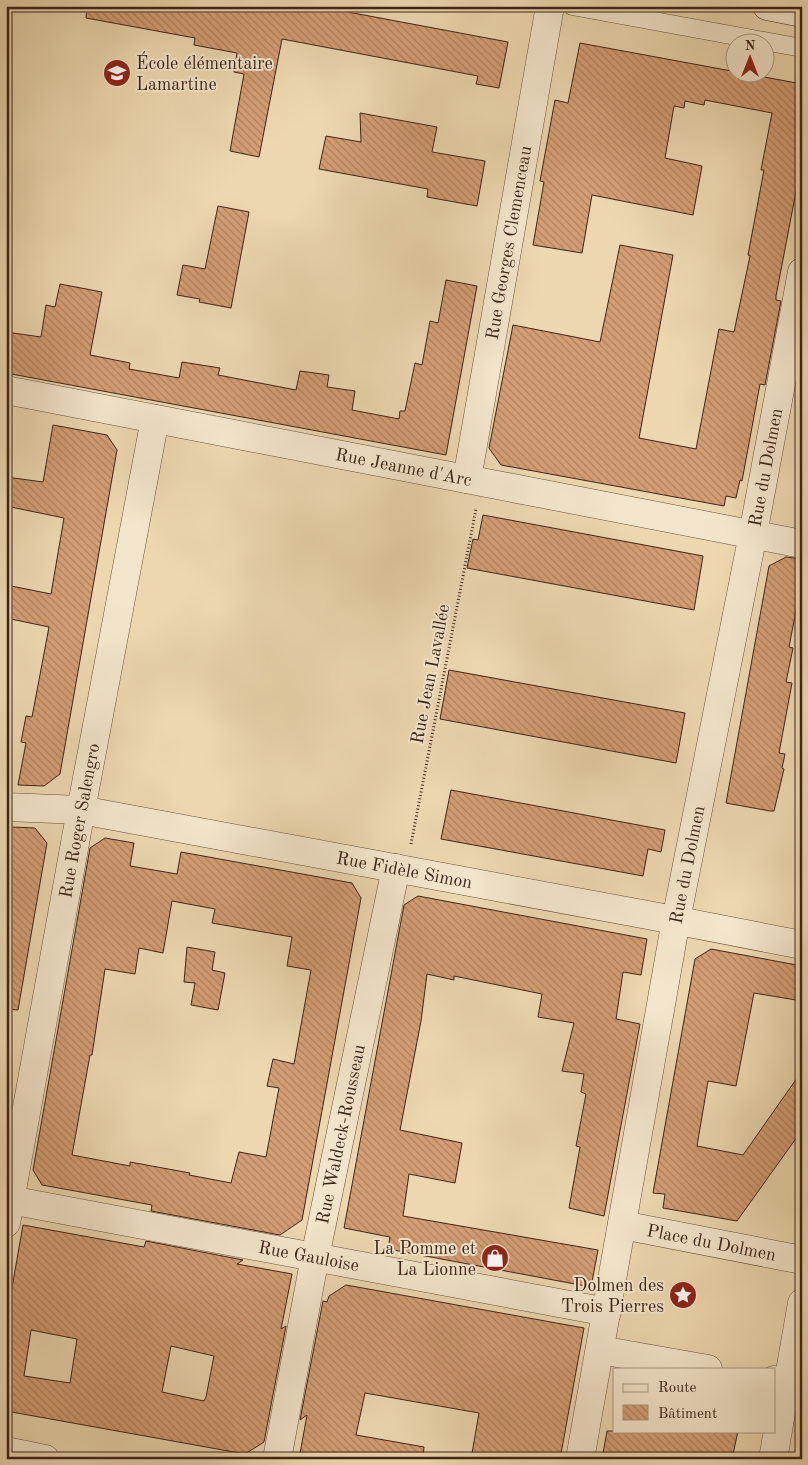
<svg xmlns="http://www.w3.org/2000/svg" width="808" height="1465" viewBox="0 0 808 1465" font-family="'Old Standard TT',serif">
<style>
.building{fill:url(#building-back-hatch);stroke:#3c2418;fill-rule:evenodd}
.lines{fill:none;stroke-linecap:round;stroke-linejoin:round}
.lane-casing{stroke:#68513e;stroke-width:19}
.street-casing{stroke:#68513e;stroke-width:29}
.secondary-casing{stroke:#3c2418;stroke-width:29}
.path{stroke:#3c2418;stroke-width:3;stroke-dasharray:1 2.5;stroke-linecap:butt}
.lane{stroke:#f3e5cb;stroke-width:18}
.street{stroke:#f3e5cb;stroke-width:28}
.secondary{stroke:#f3e5cb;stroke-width:28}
.labels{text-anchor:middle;stroke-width:4;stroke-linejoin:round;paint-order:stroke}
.poi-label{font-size:18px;fill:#3c2418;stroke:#f3e5cb;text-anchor:end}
.street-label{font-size:18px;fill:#3c2418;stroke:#f3e5cb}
</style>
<defs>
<pattern id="building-back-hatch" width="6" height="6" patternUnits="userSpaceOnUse" patternTransform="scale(1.25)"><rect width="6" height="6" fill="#d59e75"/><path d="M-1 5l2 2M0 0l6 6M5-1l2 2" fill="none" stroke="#ae815f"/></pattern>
</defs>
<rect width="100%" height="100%" fill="#ecd7af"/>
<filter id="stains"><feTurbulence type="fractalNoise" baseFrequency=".004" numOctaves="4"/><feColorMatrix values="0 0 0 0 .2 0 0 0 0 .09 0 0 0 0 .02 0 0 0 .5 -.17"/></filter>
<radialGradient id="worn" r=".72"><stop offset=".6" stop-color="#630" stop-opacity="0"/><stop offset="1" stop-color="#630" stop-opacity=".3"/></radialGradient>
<path class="building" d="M87,6H233L255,10L256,6H316L508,42L499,88L476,84L478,76L282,39L259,157L230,151L244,74L234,72L237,53L194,45L195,38L86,18Z
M580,43L802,84V160L776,296V300L781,301L765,385L760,384L742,481L740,480L736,498L726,496L724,506L501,465L489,448L513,325L600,342L620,245L673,255L639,438L696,449L719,329L734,332L750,256L748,255L764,170H761L772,113L705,100L704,105L685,101L684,108L674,106L665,158L702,166L693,215L592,195L582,253L533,245L544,182L540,181L555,100L568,103Z
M360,113L437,127L432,152L485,161L477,206L427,197L428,189L319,169L326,136L361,142Z
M218,206L249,212L231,308L199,302L200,299L177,295L183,265L205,269Z
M446,280L477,286L446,455L6,373V332L41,337L46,305L55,307L60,284L102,292L90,355L130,363L129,369L179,378L182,362L220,368L218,375L296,390L300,371L329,375L327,387L355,391L352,410L399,419L400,411H405L415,363L422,365L430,321L438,323Z
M53,425L107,435L117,450L60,774L44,786L18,785L26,743L21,742L26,716L32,717L49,627L6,618V585L51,594L64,518L6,506V477L43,482Z
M483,515L703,556L694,610L467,568L473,539L478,540Z
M786,557L802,559V600H798L789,647L793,648L786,682L792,683L779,753L785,754L782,768L784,769L774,811H770L726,803L769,566Z
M449,670L685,713L676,763L440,719Z
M451,790L665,830L661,852L648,849L643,876L441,839Z
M11,827L35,828L47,843L18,1010L6,1009V838H9Z
M105,838L134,843L130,866L177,874L181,852L352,883L361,898L302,1220L280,1235L151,1211L152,1205L42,1185L33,1170L90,848ZM172,901L215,909L212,923L292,937L287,966L311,970L294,1064L273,1059L267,1086L279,1088L266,1157L239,1152L231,1183L189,1175L190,1173L130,1162V1166L72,1155L90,1055H92L105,969L135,974L139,948L163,953Z
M418,896L647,939L641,975L623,972L616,1019L640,1024L604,1216L569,1208L580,1147L576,1146L586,1094L581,1092L584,1074L562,1071L574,1023L538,1017L542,994L454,976V980L427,974L421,1021L400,1130L462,1143L455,1183L409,1174L403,1216L598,1250L591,1287L388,1249L390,1237L344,1228L404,905Z
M187,947L215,952L212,970L225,973L218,1010L191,1005L195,983L184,982Z
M711,949L802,966V1001L754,993L736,1086L708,1081L697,1146L743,1155L802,1071V1130L737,1221L663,1208L665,1194L653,1193L695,959Z
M23,1225L144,1247L146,1241L243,1260L237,1264L292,1274L281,1329L286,1326L264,1442L245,1454L6,1411V1322ZM31,1330L77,1339L70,1383L24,1376ZM171,1346L214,1356L206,1397L204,1401L162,1392Z
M346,1285L584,1328L560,1459H471L479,1413L365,1393L356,1435L424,1447L423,1459H299L307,1415L300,1420L323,1301L327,1302L329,1296Z
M607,1431H738L732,1459H602Z"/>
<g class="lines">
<g class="lane-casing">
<path id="lane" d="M572,6L802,48"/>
</g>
<g class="street-casing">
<g id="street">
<path id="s1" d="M6,390L802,544"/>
<path id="s2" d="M467,479L550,6"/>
<path id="s3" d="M6,807L81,810L653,916L802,945"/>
<path id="s4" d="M10,1200L607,1312"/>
<path id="s5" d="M6,1223L81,810L155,419"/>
<path id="s6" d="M622,1225L802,1260"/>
<path d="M600,1350L708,1369"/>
<path d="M774,1380L788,1383L802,1303"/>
<path d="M6,1451L45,1459"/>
<path id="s7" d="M277,1459L315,1257L396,868"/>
<path id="s8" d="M580,1459L676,920L753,534L802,272"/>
<path d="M773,1459L782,1407L788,1383"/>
</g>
</g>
<g class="secondary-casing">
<path id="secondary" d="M767,6L802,13"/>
</g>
<path class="path" d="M411,844L476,509"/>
<use href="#lane" class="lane"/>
<use href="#street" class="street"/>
<use href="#secondary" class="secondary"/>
</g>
<defs>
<g id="school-disc" transform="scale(1.4375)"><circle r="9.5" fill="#8f2418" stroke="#f3e5cb"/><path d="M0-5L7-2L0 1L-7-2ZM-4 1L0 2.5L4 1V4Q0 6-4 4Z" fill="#fff"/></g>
<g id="shop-disc" transform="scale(1.4375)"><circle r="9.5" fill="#8f2418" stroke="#f3e5cb"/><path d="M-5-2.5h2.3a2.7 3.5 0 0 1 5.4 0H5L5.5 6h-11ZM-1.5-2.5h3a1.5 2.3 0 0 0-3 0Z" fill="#fff"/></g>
<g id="sight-disc" transform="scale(1.4375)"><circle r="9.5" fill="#8f2418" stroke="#f3e5cb"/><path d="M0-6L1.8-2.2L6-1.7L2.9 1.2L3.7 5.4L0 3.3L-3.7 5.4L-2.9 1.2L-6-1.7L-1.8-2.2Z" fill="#fff"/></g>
</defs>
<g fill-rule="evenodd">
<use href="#school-disc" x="117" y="73"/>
<use href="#shop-disc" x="495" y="1258"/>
<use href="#sight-disc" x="683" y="1295"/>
</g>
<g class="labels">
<g class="poi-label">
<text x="136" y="69" text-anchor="start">École élémentaire<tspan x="136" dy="21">Lamartine</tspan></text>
<text x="476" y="1254">La Pomme et<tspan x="476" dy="21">La Lionne</tspan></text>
<text x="664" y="1291">Dolmen des<tspan x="664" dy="21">Trois Pierres</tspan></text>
</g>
<g class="street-label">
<text dy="6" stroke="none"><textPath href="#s2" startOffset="240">Rue Georges Clemenceau</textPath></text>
<text dy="6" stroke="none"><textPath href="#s1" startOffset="405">Rue Jeanne d'Arc</textPath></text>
<text dy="6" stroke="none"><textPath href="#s8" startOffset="1009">Rue du Dolmen</textPath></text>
<text transform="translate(430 674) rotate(-79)" y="6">Rue Jean Lavallée</text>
<text dy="6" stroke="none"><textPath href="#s5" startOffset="409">Rue Roger Salengro</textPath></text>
<text dy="6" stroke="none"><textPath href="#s8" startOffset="604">Rue du Dolmen</textPath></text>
<text dy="6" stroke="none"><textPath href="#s3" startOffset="404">Rue Fidèle Simon</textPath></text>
<text dy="6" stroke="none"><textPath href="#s7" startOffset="331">Rue Waldeck-Rousseau</textPath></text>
<text dy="6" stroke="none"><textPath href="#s6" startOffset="91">Place du Dolmen</textPath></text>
<text dy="6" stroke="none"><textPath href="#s4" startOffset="304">Rue Gauloise</textPath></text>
</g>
</g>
<rect width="808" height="1465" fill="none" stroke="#ecd7af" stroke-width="25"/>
<rect x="8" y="8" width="793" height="1450" fill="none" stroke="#3c2418" stroke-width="2.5"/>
<rect x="12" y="12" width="783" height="1440" fill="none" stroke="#3c2418"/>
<rect x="613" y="1368" width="162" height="65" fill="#f3e5cb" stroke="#aa9883"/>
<rect x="623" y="1384" width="25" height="8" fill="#f3e5cb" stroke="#aa9883"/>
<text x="658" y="1392" font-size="15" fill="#3c2418">Route</text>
<rect x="623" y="1405" width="25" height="15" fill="url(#building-back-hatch)" stroke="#aa9883"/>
<text x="658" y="1418" font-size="15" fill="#3c2418">Bâtiment</text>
<g transform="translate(750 58)"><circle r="24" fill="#f3e5cb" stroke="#aa9883"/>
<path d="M0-4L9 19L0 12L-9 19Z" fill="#8f2418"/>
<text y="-8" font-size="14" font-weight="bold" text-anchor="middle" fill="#3c2418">N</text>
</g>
<rect width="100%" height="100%" filter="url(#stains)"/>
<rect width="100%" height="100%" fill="url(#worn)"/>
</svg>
